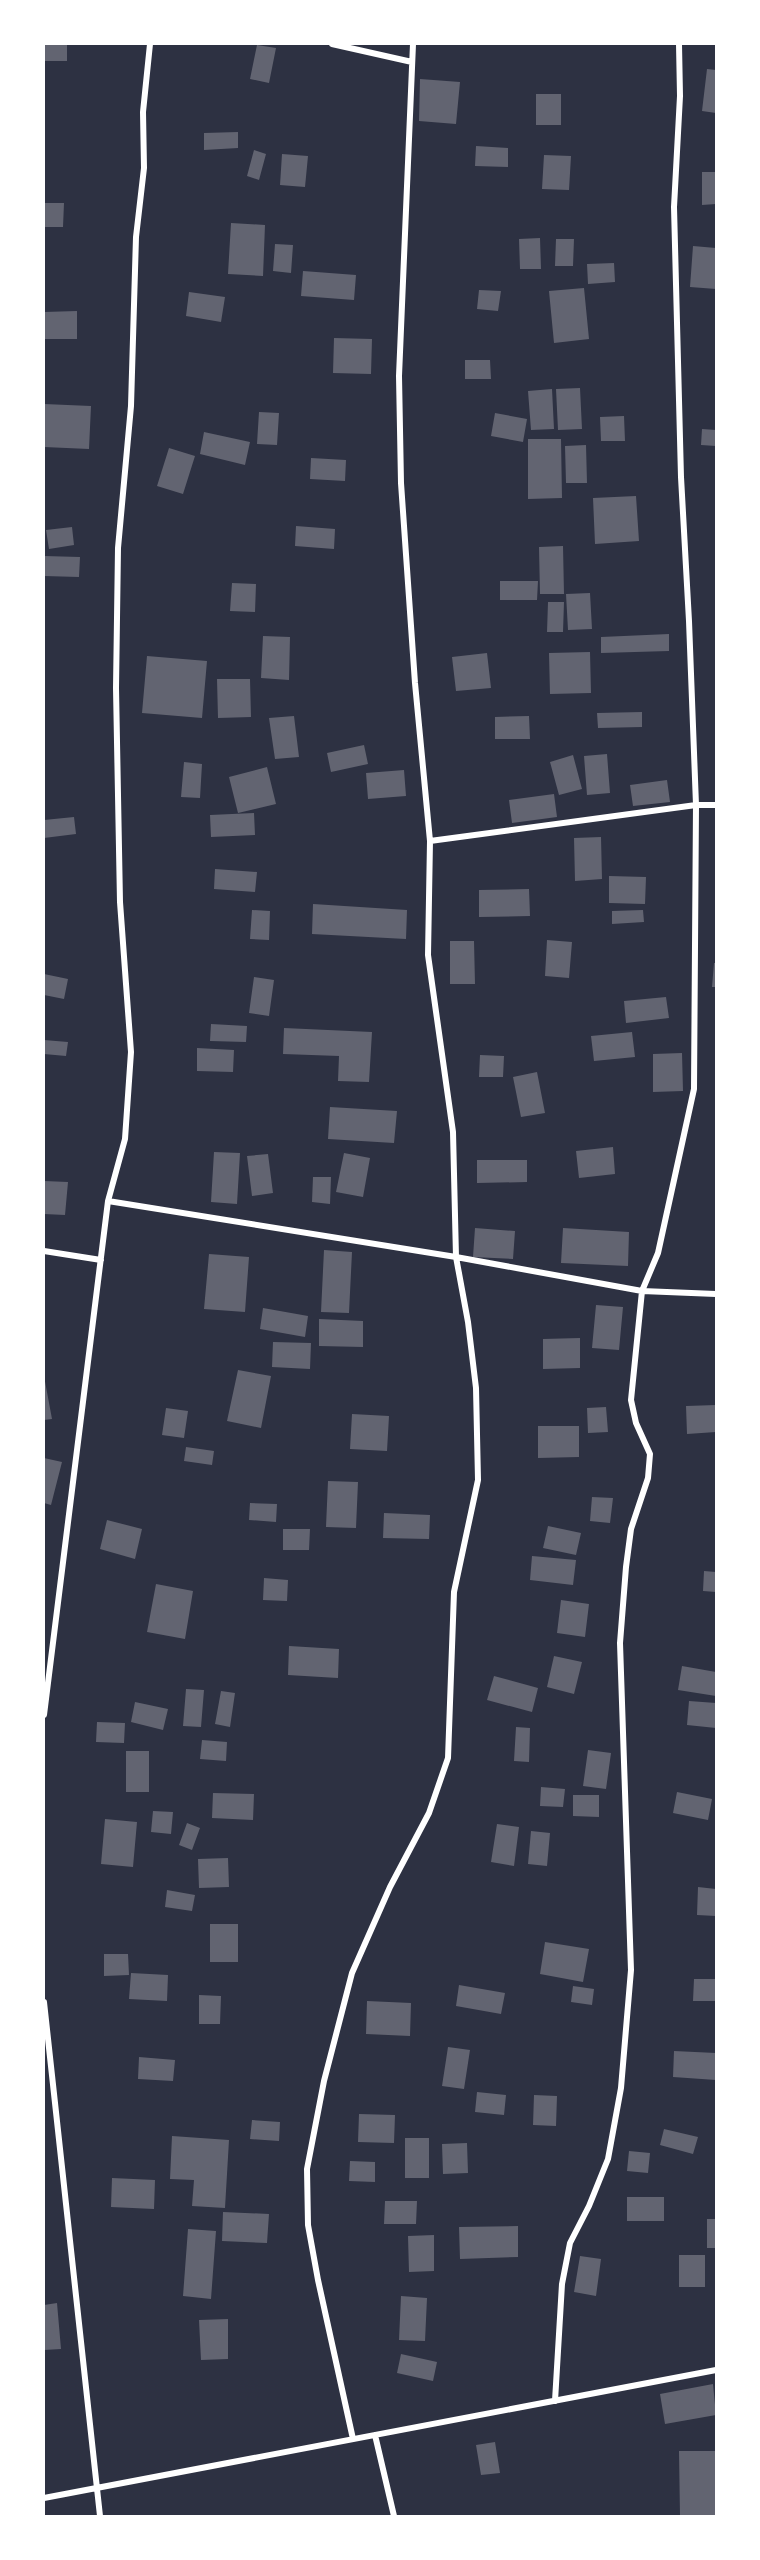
<svg xmlns="http://www.w3.org/2000/svg" width="760" height="2560" viewBox="0 0 760 2560" font-family="'Noto Serif',serif">
<style>
.building{fill:#626471}
.lines{fill:none;stroke-linecap:round;stroke-linejoin:round}
.minor{stroke:#fff;stroke-width:6}
</style>
<rect width="100%" height="100%" fill="#2d3142"/>
<path class="building" d="M44,44H67V61H44Z
M257,45L276,48L269,83L250,79Z
M707,69L716,70V113L702,111Z
M420,79L460,82L456,124L419,121Z
M536,94H561V125H536Z
M238,132V148L204,150V133Z
M476,146L508,148V167L475,166Z
M254,150L266,154L259,180L247,176Z
M282,154L308,156L305,187L280,185Z
M544,155L571,156L569,190L542,189Z
M702,172H716V204L702,205Z
M44,203H64L63,227H44Z
M231,223L265,225L263,276L228,274Z
M540,238L541,269H520L519,239Z
M556,239H574L573,266H555Z
M275,244L293,245L291,273L273,271Z
M693,246L716,248V289L690,287Z
M614,263L615,282L588,284L587,264Z
M303,271L356,275L354,300L301,296Z
M584,288L589,339L554,343L549,291Z
M479,290L501,291L498,311L477,309Z
M189,292L225,297L221,322L186,316Z
M77,311V339H44V312Z
M334,338L372,339L371,374L333,373Z
M465,360H490L491,379H465Z
M580,388L582,429L558,430L556,389Z
M552,389L554,429L531,430L528,391Z
M44,404L91,406L89,449L44,447Z
M259,412L279,413L277,445L257,444Z
M495,413L527,419L523,442L491,436Z
M624,416L625,441H601L600,417Z
M702,429L716,430V446L701,445Z
M204,432L250,442L245,465L200,454Z
M528,439H561L562,498L528,499Z
M586,445L587,483H566L565,446Z
M169,448L195,456L183,494L157,486Z
M311,458L346,460L345,481L310,479Z
M636,496L639,541L595,544L593,498Z
M296,526L335,529L334,549L295,546Z
M72,527L74,545L49,549L46,530Z
M563,546L564,594H540L539,547Z
M44,556L80,557L79,577L44,576Z
M500,581H538L537,600H500Z
M232,583L256,584L255,612L230,611Z
M590,593L592,629L568,630L566,594Z
M548,602H564L563,632H547Z
M669,634V651L601,653V637Z
M263,636L290,637L289,680L261,678Z
M590,652L591,693L550,694L549,653Z
M487,653L491,688L456,691L452,657Z
M147,656L207,661L202,718L142,713Z
M217,679H250L251,717L218,718Z
M642,712V727L598,728L597,713Z
M294,716L299,757L275,759L269,718Z
M529,716L530,739H495V717Z
M364,745L368,764L331,772L327,753Z
M607,754L610,793L587,795L584,756Z
M573,755L582,789L559,795L550,762Z
M184,762L202,764L200,798L181,797Z
M267,767L276,804L238,813L229,777Z
M404,770L406,796L368,799L366,773Z
M667,780L670,802L633,806L630,785Z
M554,794L557,817L512,823L509,800Z
M254,813L255,835L211,837L210,815Z
M74,817L76,834L44,838V820Z
M601,837L602,879L575,881L574,838Z
M215,869L257,872L255,892L214,889Z
M609,876L646,877L645,904L609,903Z
M529,889L530,916L479,917V890Z
M313,904L407,910L406,939L312,934Z
M252,910L270,911L269,940L250,939Z
M643,910L644,922L612,924V911Z
M547,940L572,942L569,978L545,976Z
M450,941H474L475,984H450Z
M714,963H716V987H712Z
M44,974L68,979L64,999L44,995Z
M254,977L274,980L269,1016L249,1013Z
M666,997L669,1018L626,1023L624,1001Z
M211,1024L247,1026L246,1042L210,1041Z
M284,1028L372,1032L369,1082L338,1081L339,1056L283,1054Z
M632,1032L635,1057L594,1061L591,1036Z
M44,1040L68,1042L66,1056L44,1054Z
M197,1048L234,1050L233,1072L197,1071Z
M682,1053L683,1091L653,1092V1054Z
M480,1055L504,1056L503,1077H479Z
M537,1072L545,1113L521,1117L513,1077Z
M330,1107L397,1111L394,1143L328,1139Z
M613,1147L615,1174L579,1178L576,1151Z
M214,1152L240,1153L237,1204L211,1202Z
M344,1153L370,1158L363,1197L336,1192Z
M268,1154L273,1193L252,1196L247,1156Z
M477,1160H527V1182L477,1183Z
M313,1177H331L330,1204L312,1202Z
M44,1181L68,1182L65,1215L44,1214Z
M475,1228L515,1231L513,1259L473,1257Z
M563,1228L629,1232L628,1266L561,1263Z
M324,1250L352,1252L349,1313L321,1312Z
M209,1254L249,1257L245,1312L204,1309Z
M596,1305L623,1307L619,1350L592,1348Z
M263,1308L308,1316L305,1337L260,1329Z
M319,1319L363,1321V1347L319,1346Z
M580,1338V1368L543,1369V1339Z
M273,1342L311,1343L310,1369L272,1367Z
M238,1370L271,1376L261,1428L227,1421Z
M44,1376L52,1419L44,1420Z
M716,1405V1432L687,1434L686,1406Z
M606,1407L608,1432L588,1433L587,1408Z
M166,1408L188,1411L184,1438L162,1435Z
M352,1414L389,1416L387,1451L350,1449Z
M538,1426H579V1457L538,1458Z
M186,1447L214,1451L212,1465L184,1461Z
M44,1458L62,1462L51,1505L44,1503Z
M328,1481L358,1482L356,1528L326,1527Z
M592,1497L613,1498L610,1523L590,1521Z
M250,1503L277,1504L276,1522L249,1520Z
M384,1513L430,1515L429,1539L383,1538Z
M107,1520L142,1529L135,1559L100,1549Z
M548,1526L581,1533L576,1555L543,1548Z
M283,1529H310L309,1550H283Z
M532,1556L576,1560L573,1585L530,1580Z
M704,1571L716,1572V1592L703,1591Z
M264,1578L288,1580L287,1601L263,1600Z
M156,1584L193,1591L185,1639L147,1632Z
M561,1600L589,1604L585,1637L557,1633Z
M289,1646L339,1649L338,1678L288,1675Z
M554,1656L582,1662L574,1694L547,1687Z
M682,1666L716,1672V1696L678,1690Z
M494,1676L538,1688L532,1712L487,1700Z
M186,1689L204,1690L201,1727L183,1726Z
M221,1691L235,1693L230,1727L215,1724Z
M689,1701L716,1703V1728L687,1725Z
M135,1702L168,1709L163,1730L131,1722Z
M97,1722L125,1723L124,1743L96,1742Z
M516,1727L530,1728L529,1762L514,1761Z
M202,1740L227,1742L226,1761L200,1759Z
M588,1750L611,1753L606,1789L583,1786Z
M126,1751H149V1792H126Z
M541,1787L565,1789L563,1807L540,1806Z
M677,1792L712,1799L708,1820L673,1813Z
M213,1793L254,1794L253,1820L212,1818Z
M573,1795H599V1817L573,1816Z
M153,1811L173,1812L171,1834L151,1832Z
M105,1819L137,1822L133,1867L101,1864Z
M187,1823L200,1828L192,1850L179,1845Z
M497,1824L519,1827L514,1866L491,1862Z
M531,1831L550,1833L547,1866L528,1864Z
M228,1858L229,1887L199,1888L198,1859Z
M698,1887L716,1889V1916L697,1915Z
M167,1890L195,1895L192,1911L165,1907Z
M210,1924H238V1962H210Z
M545,1942L589,1949L583,1982L540,1974Z
M104,1954H128L129,1975L104,1976Z
M131,1973L168,1975L167,2001L129,1999Z
M694,1979H716V2001H693Z
M459,1985L505,1993L501,2014L456,2006Z
M573,1986L594,1989L592,2005L571,2002Z
M199,1995L221,1996L220,2024H199Z
M367,2001L411,2003L410,2036L366,2034Z
M448,2047L470,2050L464,2089L442,2086Z
M674,2051L716,2053V2080L673,2077Z
M139,2057L175,2060L173,2081L138,2079Z
M477,2092L506,2095L504,2115L475,2112Z
M534,2095L557,2096L556,2126L533,2125Z
M359,2114L395,2115L394,2143L358,2142Z
M252,2120L280,2122L279,2141L250,2139Z
M664,2129L698,2137L693,2154L660,2145Z
M172,2136L229,2140L225,2208L192,2206L194,2180L170,2179Z
M405,2138H429V2178H405Z
M467,2143L468,2173L443,2174L442,2144Z
M629,2151L650,2153L648,2173L627,2171Z
M350,2161L375,2162V2182L349,2181Z
M112,2178L155,2180L154,2209L111,2207Z
M627,2197H664V2221H627Z
M385,2201H417L416,2224H384Z
M223,2212L269,2214L267,2243L222,2241Z
M707,2219H716V2248H707Z
M518,2226V2257L460,2259L459,2227Z
M188,2229L216,2231L211,2299L183,2296Z
M434,2235V2271L409,2272L408,2236Z
M679,2255H705V2287H679Z
M580,2256L601,2259L596,2296L574,2292Z
M401,2296L427,2298L425,2341L399,2340Z
M57,2303L61,2349L44,2350V2305Z
M228,2319V2359L201,2360L199,2320Z
M401,2354L437,2362L433,2381L397,2373Z
M713,2384L716,2415L665,2424L660,2394Z
M495,2442L500,2473L481,2475L476,2445Z
M679,2451H716V2516H680Z"/>
<g class="lines">
<path class="minor" d="M332,44L412,62
M430,841L696,805H716
M108,1201L456,1257L642,1291L716,1294
M44,1251L101,1260
M44,1715L108,1201L125,1139L131,1052L120,902L116,688L118,548L131,406L136,237L144,168L143,112L150,44
M44,2002L100,2516
M555,2401L562,2284L570,2243L589,2206L608,2159L621,2088L631,1970L620,1643L626,1567L631,1529L648,1478L650,1454L636,1423L631,1400L642,1291L658,1253L694,1089L696,805L689,621L681,477L674,207L680,96L679,44
M375,2435L394,2516
M353,2439L318,2280L308,2225L307,2169L324,2081L352,1973L390,1887L429,1813L448,1758L454,1592L478,1480L476,1388L468,1322L456,1257L453,1132L428,955L430,841L415,683L401,483L399,376L413,44
M44,2498L716,2370"/>
</g>
<rect width="760" height="2560" fill="none" stroke="#ffffff" stroke-width="90"/>
</svg>
